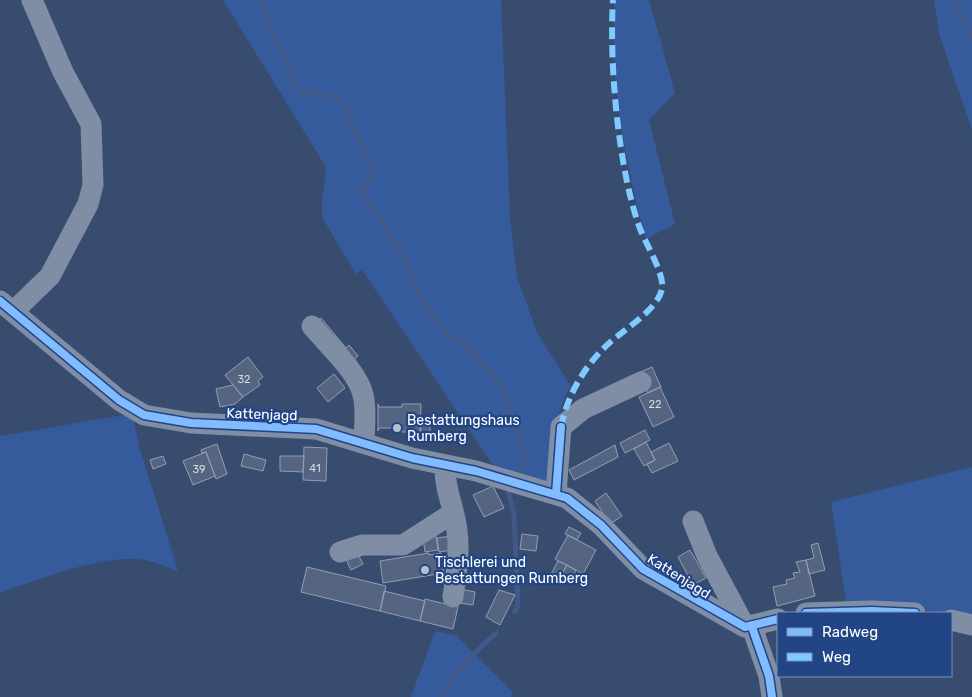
<svg xmlns="http://www.w3.org/2000/svg" width="972" height="697" viewBox="0 0 972 697" font-family="Rubik,sans-serif">
<style>
.green{fill:#365b9c}
.lines{fill:none;stroke-linecap:round;stroke-linejoin:round}
.stream{stroke:#405988;stroke-width:5}
.building{fill:#556480;stroke:#939eb3}
.minor{stroke:#7f8da5;stroke-width:21}
.quiet{stroke:#80caff;stroke-width:6;stroke-dasharray:12 6;stroke-linecap:butt}
.cycleway-casing{stroke:#224586;stroke-width:11}
.cycleway{stroke:#80bcff;stroke-width:8}
.poi-dot{fill:#b9c0cd;stroke:#224586;stroke-width:2}
.labels{text-anchor:middle;stroke-width:4.5;stroke-linejoin:round;paint-order:stroke}
.number-label{font-size:11px;fill:#d4d8df}
.street-label{font-size:14px;fill:#fff;stroke:#224586}
.poi-label{font-size:14px;fill:#fff;stroke:#224586;text-anchor:start}
</style>
<rect width="100%" height="100%" fill="#384c70"/>
<path class="green" d="M223,0H501L510,219L517,277L537,333L571,386C553,413 555,453 553,484L499,474L362,270L356,274L323,219C319,202 326,185 326,167Z
M615,0H649L675,93L649,120L675,224L646,239C625,163 609,79 615,0Z
M934,0H972V130L940,36Z
M132,412L139,446L178,571C167,567 156,562 145,560C105,553 38,580 0,593V436L124,415Z
M972,467V622C933,606 889,608 847,607L831,502Z
M435,631L457,636L513,692L511,697H411Z"/>
<g class="lines">
<path class="stream" d="M260,0L295,85C309,100 327,87 344,105L372,167L371,181L361,190L399,248L423,300L439,324L449,335L465,345L501,386L522,441L524,451L521,476
M955,0L972,38
M507,487L514,514L518,605L515,612
M441,697C454,672 475,652 496,633"/>
</g>
<path class="building" d="M321,318L346,348L349,345L358,356L348,365L314,323Z
M248,357L263,377L258,381L260,385L243,397L225,375Z
M652,367L661,387L648,393L638,373Z
M334,374L345,388L328,402L317,388Z
M233,385L243,397L235,404L220,407L216,389Z
M660,387L674,417L653,427L639,397Z
M378,404L379,407H402V404H421L420,432H402V428H379L378,431Z
M430,422V440H420L421,423Z
M645,430L650,440L625,453L620,443Z
M646,442L655,460L644,466L634,449Z
M669,443L678,461L652,473L647,464L655,460L651,452Z
M217,444L227,474L216,479L206,452L202,453L201,450Z
M615,445L618,457L574,480L569,470Z
M304,447L327,448L326,481L303,480Z
M206,452L215,476L193,485L183,461Z
M244,454L266,460L263,471L241,466Z
M163,456L166,464L153,469L150,460Z
M280,456H304L303,472L280,471Z
M493,486L504,508L484,517L473,495Z
M606,493L622,516L610,524L595,501Z
M569,527L581,533L577,540L565,534Z
M522,534L538,536L536,551L520,549Z
M568,535L596,550L583,574L555,559Z
M436,536L438,550L425,552L423,538Z
M451,536L453,550L439,552L437,538Z
M818,543L825,570L809,574L806,560L814,558L811,545Z
M355,549L363,564L351,570L344,555Z
M690,550L706,578L693,585L678,557Z
M429,553V555L441,553L444,573L383,583L380,561Z
M806,560L815,596L777,606L773,587L787,584L786,580L795,578L793,573L800,572L796,562Z
M558,561L567,565L556,584L548,580Z
M567,565L576,570L570,582L560,577Z
M307,567L386,586L380,611L301,592Z
M461,589L475,592L473,605L459,603Z
M499,590L515,595L500,625L486,617Z
M384,591L425,601L420,621L380,611Z
M425,599L458,607L453,629L420,621Z"/>
<g class="lines">
<path class="minor" d="M0,301L119,400L144,415L191,423L316,429L412,458L476,471L567,498L601,525L643,569L745,627L778,619
M13,312L50,276L88,204L93,185L91,124L63,72L32,0
M312,326C327,344 358,372 363,395C367,410 364,428 364,443
M445,466C444,489 455,509 457,531C460,553 456,575 453,597
M556,494L561,427L583,409L641,382
M693,521L707,556L745,627
M340,552L362,545H403L453,513
M806,613L872,611L915,613
M951,620L972,625
M752,627L769,676L772,697"/>
<path class="quiet" d="M561,427C567,397 582,370 604,348C619,332 657,312 662,289C665,274 644,241 639,226C618,166 609,63 613,0"/>
<g class="cycleway-casing">
<path id="cycleway" d="M0,301L119,400L144,415L191,423L316,429L412,458L476,471L567,498L601,525L643,569L745,627L778,619
M556,494L561,427
M806,613L872,611L915,613
M752,627L769,676L772,697"/>
</g>
<use href="#cycleway" class="cycleway"/>
</g>
<g class="poi-dot">
<circle cx="397" cy="428" r="5"/>
<circle cx="425" cy="570" r="5"/>
</g>
<g class="labels">
<g class="number-label">
<text x="244" y="383">32</text>
<text x="655" y="408">22</text>
<text x="315" y="472">41</text>
<text x="199" y="473">39</text>
</g>
<g class="street-label">
<text transform="translate(262 414) rotate(2)" y="5">Kattenjagd</text>
<text transform="translate(679 576) rotate(32)" y="5">Kattenjagd</text>
</g>
<g class="poi-label">
<text x="407" y="425">Bestattungshaus<tspan x="407" dy="16">Rumberg</tspan></text>
<text x="435" y="567">Tischlerei und<tspan x="435" dy="16">Bestattungen Rumberg</tspan></text>
</g>
</g>
<rect x="777" y="612" width="175" height="65" fill="#224586" stroke="#7a8fb6"/>
<rect x="787" y="628" width="25" height="8" fill="#80bcff" stroke="#7a8fb6"/>
<text x="822" y="637" font-size="15" fill="#ffffff">Radweg</text>
<rect x="787" y="653" width="25" height="8" fill="#80caff" stroke="#7a8fb6"/>
<text x="822" y="662" font-size="15" fill="#ffffff">Weg</text>
</svg>
